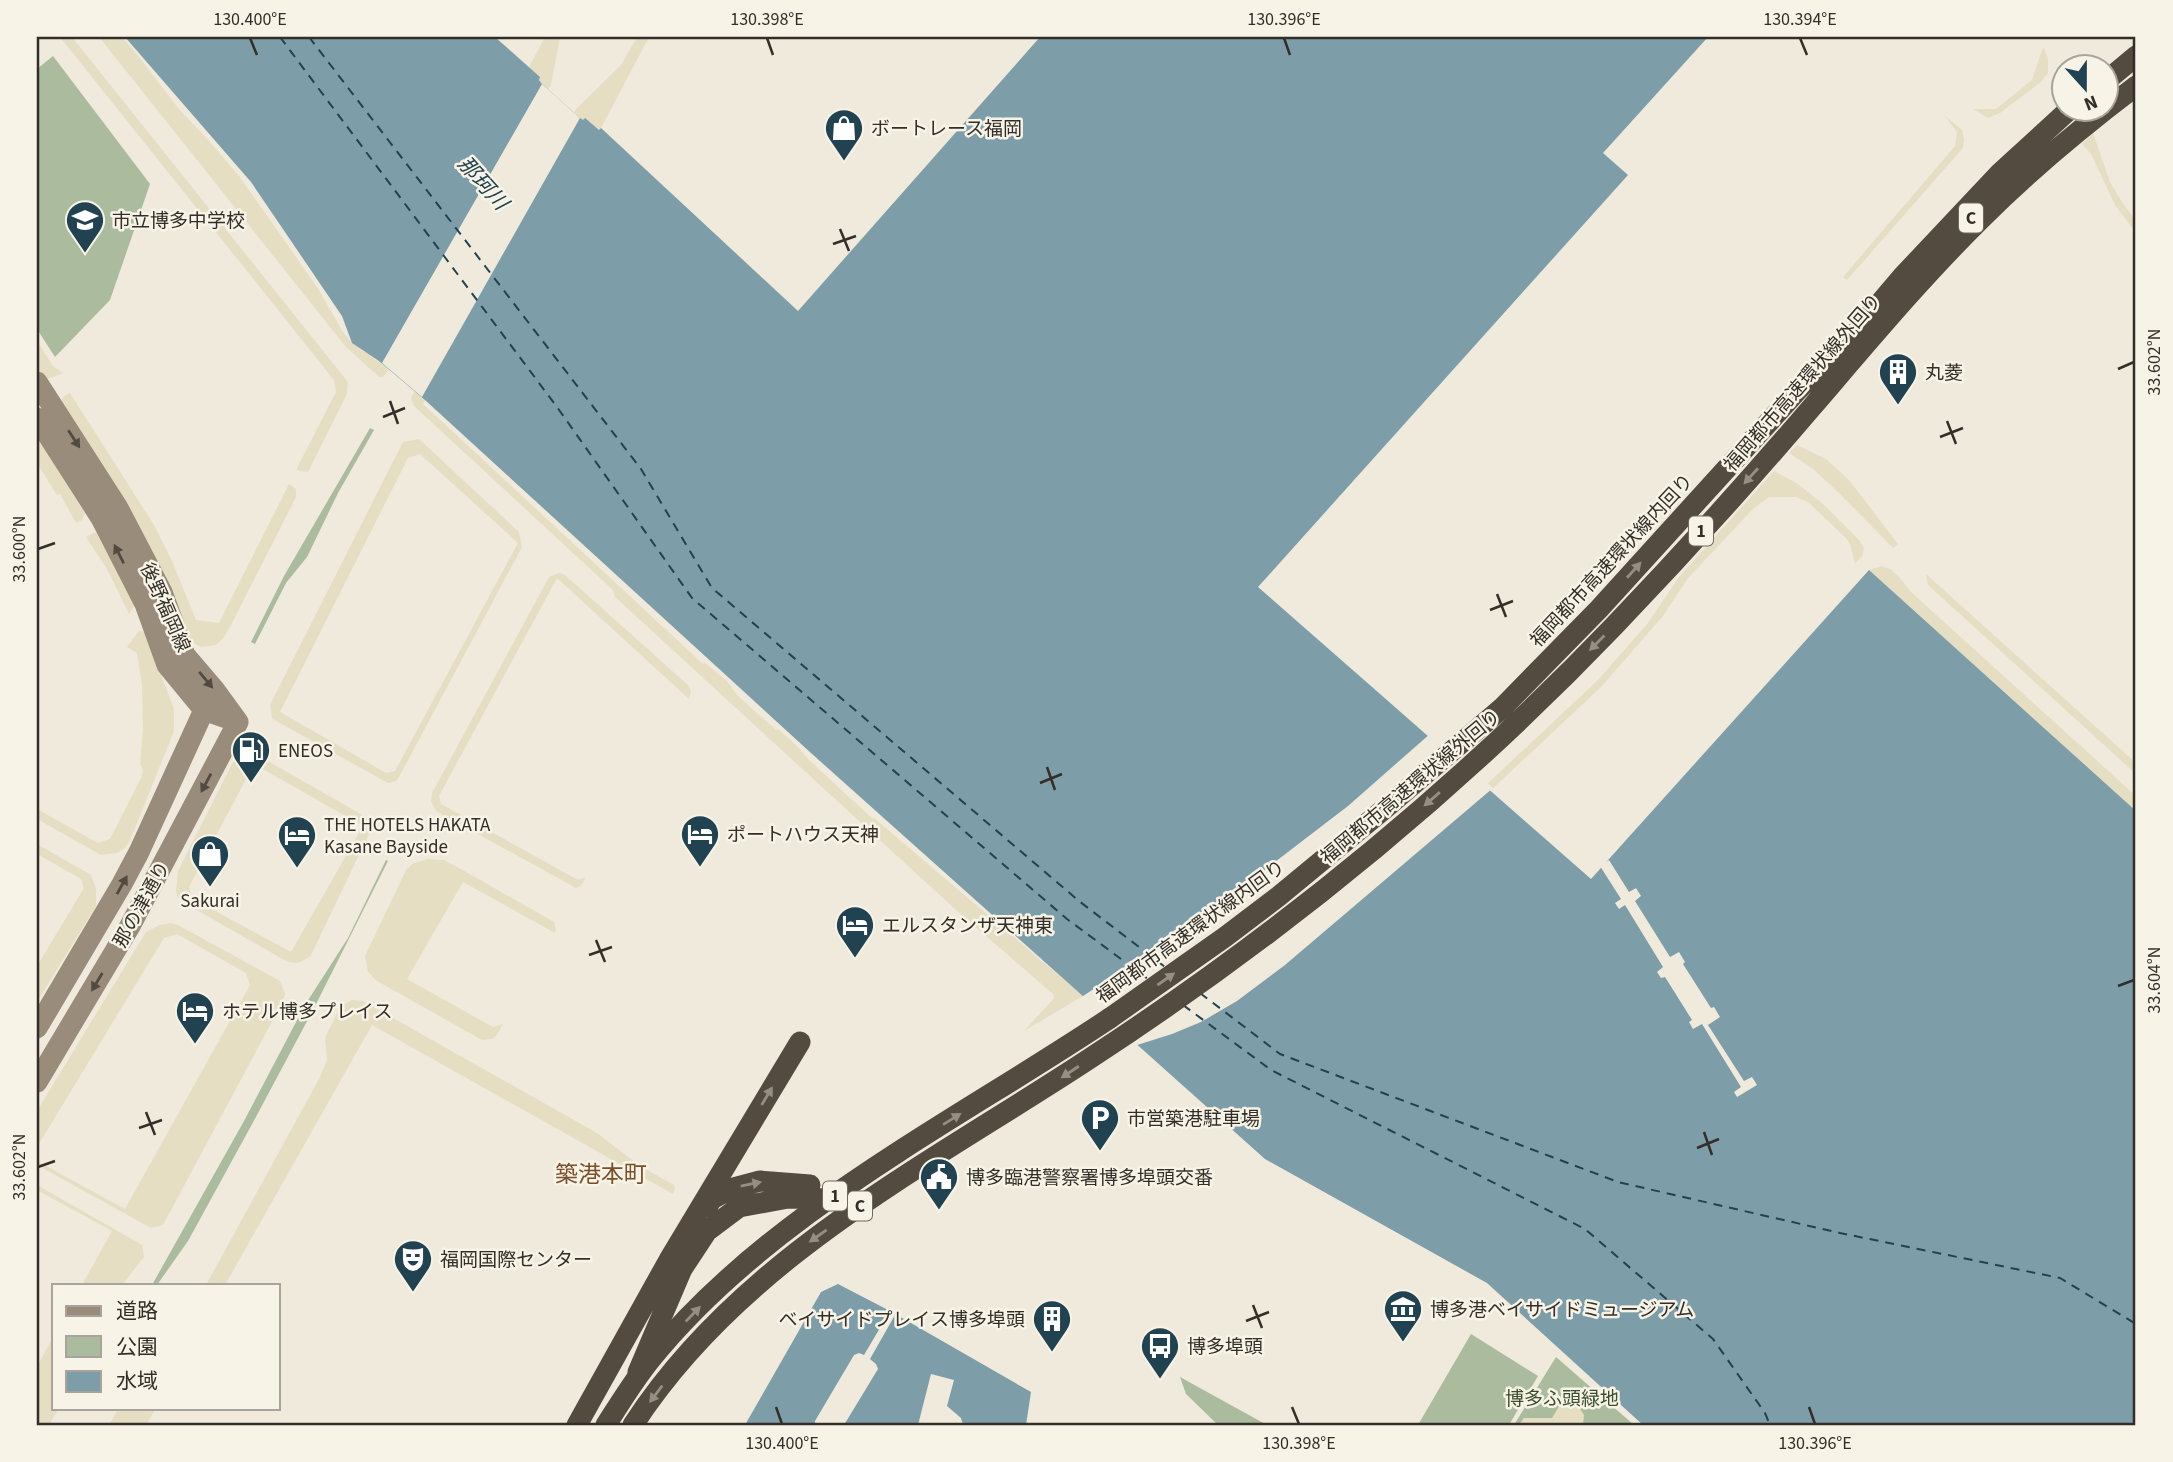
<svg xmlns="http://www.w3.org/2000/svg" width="2173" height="1462" viewBox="0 0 2173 1462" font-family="'Source Sans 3','Noto Sans JP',sans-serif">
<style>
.green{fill:#aabc9d}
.plaza{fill:#e5dec3;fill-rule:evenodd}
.water{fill:#7d9da9}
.pier{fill:#efeadb}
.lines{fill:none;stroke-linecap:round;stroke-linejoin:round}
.ferry{stroke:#214250;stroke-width:2;stroke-dasharray:9 7;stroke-linecap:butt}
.secondary{stroke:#998c7a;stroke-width:21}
.highway{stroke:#534a40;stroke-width:21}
.highway-bridge{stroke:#534a40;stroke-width:21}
.oneway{fill:#524a41}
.oneway2{fill:#958e83}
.ticks{fill:none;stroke:#332e28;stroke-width:2.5}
.labels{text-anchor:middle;stroke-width:5;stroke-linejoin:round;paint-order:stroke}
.shield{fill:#f7f3e7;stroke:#6e6961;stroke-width:2}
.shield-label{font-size:18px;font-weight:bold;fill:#332e28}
.poi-label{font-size:19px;fill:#332e28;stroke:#f7f3e7;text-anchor:start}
.street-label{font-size:19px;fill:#332e28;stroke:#f7f3e7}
.park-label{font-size:19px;fill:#3b4f2e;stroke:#f7f3e7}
.water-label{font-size:21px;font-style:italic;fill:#214250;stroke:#f7f3e7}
.quarter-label{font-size:23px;fill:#7a4f29;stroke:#f7f3e7}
.neatline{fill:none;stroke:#332e28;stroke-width:2.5}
.ticks-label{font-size:18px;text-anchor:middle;fill:#332e28}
</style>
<rect width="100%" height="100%" fill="#efeadb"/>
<path class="green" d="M53,56L150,184L110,300L55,357L37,329V69Z
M370,428L374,430L338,493L307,557L286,583L255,644L251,642L284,576Z
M386,860L388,861L313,1010L251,1126L188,1241L157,1285H152L244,1121L305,1005L348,938Z
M1471,1334L1538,1376L1509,1425H1418Z
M1556,1357L1634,1425H1514Z
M1180,1377L1267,1425H1218L1186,1394Z"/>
<path class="plaza" d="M60,37H72L348,382L347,394L308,472L296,470L336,392L334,380Z
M99,37H122L140,58L178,108L210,142L239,176L317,287L343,332L352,343L364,352L366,351L377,361L542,84L539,79L540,77L529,67L545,37H560L551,85L387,372L383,377H379L346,347Z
M637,37H649L601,128L422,398L425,400L423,404L703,664L705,663L727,681L737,695L776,730L778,729L795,744L809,760L873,819L874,818L1083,996L1024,1031L1054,998L1053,994L956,910L615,597L613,590L414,406L411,398L576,109L621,65Z
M2043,47L2048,58V73L2041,82L2000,113L1988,118L1973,109H1996L2032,80Z
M1944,115L1962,130L1964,139L1963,148L1847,280L1843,277L1955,146L1957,132Z
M2093,133L2110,182L2122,202L2136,221V233L2115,205L2091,154L2082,144Z
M37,341L53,366L63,373L48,379L43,377L37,367Z
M70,393L154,525L172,561L196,620L219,623L289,484L296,489V497L229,629L223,638L216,645L201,647L191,642L61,402L64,396Z
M37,437L85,513L82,520L76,523L60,494L57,495L37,463Z
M419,439L519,532L522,547L399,777L396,781L388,783L278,722L272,718L270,705L403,442ZM420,454L518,543L395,771L386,773L280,712L408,458Z
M1797,445L1826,459L1849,480L1898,544L1893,548L1838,492L1813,469L1789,453Z
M1774,471L1798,484L1822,503L1860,541L1864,549L1862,556L1855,564L1851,547L1847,539L1808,502L1796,497H1769L1753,509L1688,578L1663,616L1602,686L1490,791L1172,1034L1136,1045L1486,785L1598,680L1648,623L1679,577Z
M96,532L135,605L129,614L107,569L86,537Z
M1881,566L1890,569L1899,577L1911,592L2136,796V811L1869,570Z
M559,573L565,575L689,686L691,691L689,699L557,578L439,796L441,804L578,880L586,877L581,886L576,888L436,811L431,801L432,793L549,577Z
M1926,574L2136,763V774L1928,585Z
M140,631L145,632L174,709V731L131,838L125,848L117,853L101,855L37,819V809L98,843L110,839L141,778L143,771L140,764L143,729L142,685L137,653L127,647L138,632Z
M249,753L259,756L366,817L372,828L310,957L298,963L288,962L186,904L178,898L176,892L178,871L233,762L242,755ZM254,764L363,826L291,952L193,899L189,887Z
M37,844L91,875L96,889V906L37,1002V966L84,888L81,879L37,854Z
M427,859L444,860L468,873L554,922L556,929L555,933L463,882L407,979L493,1027L503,1024L497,1035L492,1039L482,1040L377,981L368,972L365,956L406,870L412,864Z
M170,923L176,924L280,981L285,994L282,1003L163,1225L151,1228L37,1165V1161L125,1209L250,985L246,973L177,934L164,938L37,1147V1111L146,932L160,925Z
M352,1000L363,1001L597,1133L640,1166L674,1185L675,1188L673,1194L372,1025L225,1285H206L319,1079L327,1060L325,1038L340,1007Z
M37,1185L142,1245L144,1257L122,1285H82L112,1231L37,1190Z
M54,1335V1408H59L49,1425H37V1367Z
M1561,1403L1577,1404L1584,1415L1583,1425H1519L1524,1418H1552Z
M119,1408H156L146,1425H109Z"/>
<path class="water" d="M125,37H495L540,77L539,80L542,84L580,118L583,120L585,118L599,130L601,128L798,311L1040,37H1708L1603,153L1628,175L1258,587L1591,879L1869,570L2136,811V1425H1643L1487,1283L1265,1159L811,753L425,400L379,361L352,343L342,316L251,182Z
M838,1284L890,1311L1031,1392L1026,1425H745L821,1292Z"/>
<path class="pier" d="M542,84L580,118L422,397L382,363Z
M1431,733L1493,788L1285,965L1237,1001L1201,1022L1172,1034L1134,1046L1080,998L1206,915L1348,806Z
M1609,860L1629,892L1636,888L1641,896L1635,901L1670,957L1679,952L1685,962L1683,964L1711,1008L1714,1007L1720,1017L1708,1025L1744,1081L1752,1077L1757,1085L1737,1097L1734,1092L1741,1087L1702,1024L1693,1029L1689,1022L1692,1020L1665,977L1661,978L1657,972L1663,967L1625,905L1619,909L1615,903L1621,899L1600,866Z
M890,1311L895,1315L870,1359L876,1364L878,1369L844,1425H815V1421L854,1355L859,1353L864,1355Z
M931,1374L954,1380L947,1406L961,1418L962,1422L966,1425H918Z"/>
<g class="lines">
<path class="ferry" d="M280,37L557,407L692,598L1067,919L1148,979
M309,37L641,469L712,588L1079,901L1165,967
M1200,993L1280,1054L1618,1182L1840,1233L2060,1278L2136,1324
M1183,1005L1271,1070L1585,1229L1713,1339L1765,1413L1770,1425"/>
<path class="secondary" d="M37,382L118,508L162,592L185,655L214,689L238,722
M37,418L101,518L145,604L167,665L204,710L238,722
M37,1028L122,884L139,852L204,710
M37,1082L130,926L238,722"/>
<path class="highway" d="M2106,81L2136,56
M1868,317L1902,277L2000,173L2071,108
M1110,1018L1225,937L1279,896L1388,806L1502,708L1599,609L1798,390L1879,310
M707,1207L712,1199L730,1189L760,1181L810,1185
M638,1372L682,1269L707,1231L739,1207L788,1198L838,1199
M577,1425L669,1260L800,1042
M633,1425C741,1258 928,1165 1089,1059C1279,935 1457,790 1614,626C1682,555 1748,482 1812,407C1867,343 1921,278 1982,218C2030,170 2082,127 2136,86"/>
<path class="highway-bridge" d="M606,1425C620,1403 634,1380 651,1359C768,1214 956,1121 1110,1018"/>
</g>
<defs><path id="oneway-solid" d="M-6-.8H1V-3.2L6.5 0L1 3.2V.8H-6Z" transform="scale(1.75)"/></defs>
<g class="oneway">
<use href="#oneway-solid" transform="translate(74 439) rotate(57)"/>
<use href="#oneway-solid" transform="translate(119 554) rotate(-117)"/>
<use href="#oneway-solid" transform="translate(206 680) rotate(50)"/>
<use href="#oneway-solid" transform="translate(206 783) rotate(118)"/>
<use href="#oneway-solid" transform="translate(122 885) rotate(-61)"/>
<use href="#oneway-solid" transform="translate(97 982) rotate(121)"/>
</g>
<g class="oneway2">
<use href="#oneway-solid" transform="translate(1751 476) rotate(132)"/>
<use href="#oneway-solid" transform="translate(1634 570) rotate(-48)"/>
<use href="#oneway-solid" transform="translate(1597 643) rotate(135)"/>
<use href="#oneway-solid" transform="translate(1432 799) rotate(139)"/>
<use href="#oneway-solid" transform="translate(1166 979) rotate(-35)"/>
<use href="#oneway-solid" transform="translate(1070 1072) rotate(147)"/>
<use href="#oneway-solid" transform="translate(767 1096) rotate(-59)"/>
<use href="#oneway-solid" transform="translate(952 1119) rotate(-32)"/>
<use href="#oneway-solid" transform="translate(751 1184) rotate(-11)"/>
<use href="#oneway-solid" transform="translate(818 1236) rotate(145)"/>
<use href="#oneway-solid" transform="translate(693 1314) rotate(-46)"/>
<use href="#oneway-solid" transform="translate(656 1394) rotate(127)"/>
</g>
<path class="ticks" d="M250,38L257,55M767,38L773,55M1284,38L1290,55M1800,38L1807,55M840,229L849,251M833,244L856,236M2118,369L2134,362M390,401L398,424M383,417L405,408M1947,421L1956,444M1940,437L1963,428M38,549L55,543M1497,594L1506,617M1490,610L1513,601M1047,767L1055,790M1040,783L1062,774M596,940L605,962M589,955L612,947M2118,986L2134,980M146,1112L155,1135M139,1128L162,1120M1704,1132L1712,1155M1697,1148L1719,1139M38,1167L55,1161M1253,1305L1262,1328M1246,1321L1269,1312M776,1407L782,1424M1292,1407L1299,1424M1809,1407L1815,1424"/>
<defs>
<g id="shop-pin" transform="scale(2.0125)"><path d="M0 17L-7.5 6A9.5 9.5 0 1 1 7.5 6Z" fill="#214250" stroke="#f7f3e7"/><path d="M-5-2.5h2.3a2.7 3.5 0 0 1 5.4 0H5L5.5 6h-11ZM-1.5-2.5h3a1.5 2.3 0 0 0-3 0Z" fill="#fff"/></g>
<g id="school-pin" transform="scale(2.0125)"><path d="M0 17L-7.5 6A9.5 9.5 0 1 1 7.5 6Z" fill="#214250" stroke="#f7f3e7"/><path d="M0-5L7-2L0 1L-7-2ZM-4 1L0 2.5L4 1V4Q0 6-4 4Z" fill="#fff"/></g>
<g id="building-pin" transform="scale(2.0125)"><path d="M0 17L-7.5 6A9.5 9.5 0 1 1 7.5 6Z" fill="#214250" stroke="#f7f3e7"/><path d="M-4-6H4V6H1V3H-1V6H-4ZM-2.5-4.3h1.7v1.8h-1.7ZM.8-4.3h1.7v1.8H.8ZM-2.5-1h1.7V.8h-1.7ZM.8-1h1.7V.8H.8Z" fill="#fff"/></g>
<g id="fuel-pin" transform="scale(2.0125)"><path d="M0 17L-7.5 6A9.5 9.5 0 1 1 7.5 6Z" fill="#214250" stroke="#f7f3e7"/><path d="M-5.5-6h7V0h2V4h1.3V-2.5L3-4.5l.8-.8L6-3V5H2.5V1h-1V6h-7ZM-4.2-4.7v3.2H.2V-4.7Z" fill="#fff"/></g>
<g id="hotel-pin" transform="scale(2.0125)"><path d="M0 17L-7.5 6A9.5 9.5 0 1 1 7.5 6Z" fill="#214250" stroke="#f7f3e7"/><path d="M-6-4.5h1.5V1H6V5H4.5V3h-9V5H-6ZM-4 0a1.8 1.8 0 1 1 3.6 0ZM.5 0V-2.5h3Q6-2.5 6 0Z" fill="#fff"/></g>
<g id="parking-pin" transform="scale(2.0125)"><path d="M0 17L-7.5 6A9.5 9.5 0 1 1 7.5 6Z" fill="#214250" stroke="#f7f3e7"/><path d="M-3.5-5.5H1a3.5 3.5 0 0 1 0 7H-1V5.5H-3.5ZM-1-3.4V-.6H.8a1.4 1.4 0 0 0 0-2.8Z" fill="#fff"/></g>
<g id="civic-pin" transform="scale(2.0125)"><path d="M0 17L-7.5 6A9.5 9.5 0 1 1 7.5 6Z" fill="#214250" stroke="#f7f3e7"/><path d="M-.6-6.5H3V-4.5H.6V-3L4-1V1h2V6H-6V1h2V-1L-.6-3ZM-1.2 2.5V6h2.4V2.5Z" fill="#fff"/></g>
<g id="theatre-pin" transform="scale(2.0125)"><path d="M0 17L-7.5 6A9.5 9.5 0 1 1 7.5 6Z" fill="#214250" stroke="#f7f3e7"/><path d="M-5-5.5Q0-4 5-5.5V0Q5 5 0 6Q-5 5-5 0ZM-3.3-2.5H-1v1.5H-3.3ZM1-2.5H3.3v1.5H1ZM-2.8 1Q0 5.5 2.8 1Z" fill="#fff"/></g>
<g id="museum-pin" transform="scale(2.0125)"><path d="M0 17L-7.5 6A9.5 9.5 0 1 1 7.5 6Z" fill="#214250" stroke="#f7f3e7"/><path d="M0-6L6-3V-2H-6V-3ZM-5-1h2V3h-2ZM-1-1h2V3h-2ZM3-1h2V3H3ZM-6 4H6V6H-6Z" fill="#fff"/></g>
<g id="bus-pin" transform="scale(2.0125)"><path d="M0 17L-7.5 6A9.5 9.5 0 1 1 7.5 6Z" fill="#214250" stroke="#f7f3e7"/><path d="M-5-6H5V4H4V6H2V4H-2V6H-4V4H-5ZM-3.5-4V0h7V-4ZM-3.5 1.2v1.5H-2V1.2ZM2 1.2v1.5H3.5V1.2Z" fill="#fff"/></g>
</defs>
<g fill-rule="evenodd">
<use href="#shop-pin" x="844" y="128"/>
<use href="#school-pin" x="85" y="220"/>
<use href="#building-pin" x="1898" y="372"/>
<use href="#fuel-pin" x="251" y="750"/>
<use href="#hotel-pin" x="700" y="834"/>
<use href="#hotel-pin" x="297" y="835"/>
<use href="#shop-pin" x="210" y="854"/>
<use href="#hotel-pin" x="855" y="925"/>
<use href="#hotel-pin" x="195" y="1011"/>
<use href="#parking-pin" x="1100" y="1118"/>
<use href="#civic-pin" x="939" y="1177"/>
<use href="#theatre-pin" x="413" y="1259"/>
<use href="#museum-pin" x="1403" y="1309"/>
<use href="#building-pin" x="1052" y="1319"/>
<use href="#bus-pin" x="1160" y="1346"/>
</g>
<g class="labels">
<g class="shield">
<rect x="1959" y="203.5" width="24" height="29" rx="5"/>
<rect x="1689" y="516.5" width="24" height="29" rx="5"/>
<rect x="823" y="1181.5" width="24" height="29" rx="5"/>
<rect x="848" y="1191.5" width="24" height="29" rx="5"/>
</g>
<g class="shield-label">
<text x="1971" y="224">C</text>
<text x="1701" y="537">1</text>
<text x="835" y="1202">1</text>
<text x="860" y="1212">C</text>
</g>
<g class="poi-label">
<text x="871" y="135">ボートレース福岡</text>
<text x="112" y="227">市立博多中学校</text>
<text x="1925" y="379">丸菱</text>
<text x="278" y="757">ENEOS</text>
<text x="324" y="831">THE HOTELS HAKATA<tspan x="324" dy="22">Kasane Bayside</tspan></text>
<text x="727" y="841">ポートハウス天神</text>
<text x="210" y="907" text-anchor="middle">Sakurai</text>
<text x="882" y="932">エルスタンザ天神東</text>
<text x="222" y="1018">ホテル博多プレイス</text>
<text x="1127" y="1125">市営築港駐車場</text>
<text x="966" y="1184">博多臨港警察署博多埠頭交番</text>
<text x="440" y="1266">福岡国際センター</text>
<text x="1430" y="1316">博多港ベイサイドミュージアム</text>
<text x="1025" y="1326" text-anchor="end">ベイサイドプレイス博多埠頭</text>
<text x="1187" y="1353">博多埠頭</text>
</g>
<g class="street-label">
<text transform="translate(1802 382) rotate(-49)" y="7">福岡都市高速環状線外回り</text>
<text transform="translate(1611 560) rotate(-47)" y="7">福岡都市高速環状線内回り</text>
<text transform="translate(166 607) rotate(66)" y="7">後野福岡線</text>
<text transform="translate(1410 786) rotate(-40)" y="7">福岡都市高速環状線外回り</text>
<text transform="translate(141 904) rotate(-61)" y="7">那の津通り</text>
<text transform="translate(1190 931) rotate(-36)" y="7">福岡都市高速環状線内回り</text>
</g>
<g class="park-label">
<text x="1562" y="1405">博多ふ頭緑地</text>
</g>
<g class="water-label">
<text transform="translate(483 183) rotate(48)" y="7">那珂川</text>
</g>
<g class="quarter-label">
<text x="601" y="1182">築港本町</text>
</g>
</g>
<rect width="2173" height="1462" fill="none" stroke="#f7f3e7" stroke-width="77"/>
<rect x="52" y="1284" width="228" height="126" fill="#f7f3e7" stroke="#a9a49b" stroke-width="2"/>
<rect x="66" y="1306" width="35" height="10" fill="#998c7a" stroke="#a9a49b" stroke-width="2"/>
<text x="116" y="1318" font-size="21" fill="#332e28">道路</text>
<rect x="66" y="1336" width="35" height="21" fill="#aabc9d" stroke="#a9a49b" stroke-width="2"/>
<text x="116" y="1354" font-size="21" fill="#332e28">公園</text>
<rect x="66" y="1371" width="35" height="21" fill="#7d9da9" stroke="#a9a49b" stroke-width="2"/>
<text x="116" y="1388" font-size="21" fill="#332e28">水域</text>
<g transform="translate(2085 88) rotate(159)"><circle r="33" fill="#f7f3e7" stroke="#a9a49b" stroke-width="2"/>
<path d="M0-5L12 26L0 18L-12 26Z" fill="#214250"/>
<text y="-10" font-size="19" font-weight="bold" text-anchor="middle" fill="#332e28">N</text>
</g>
<rect x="38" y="38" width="2096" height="1386" class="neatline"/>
<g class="ticks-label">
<text x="250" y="25">130.400°E</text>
<text x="767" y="25">130.398°E</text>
<text x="1284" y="25">130.396°E</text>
<text x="1800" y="25">130.394°E</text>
<text transform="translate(2154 362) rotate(-90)" y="6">33.602°N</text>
<text transform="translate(19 549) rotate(-90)" y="6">33.600°N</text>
<text transform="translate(2154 980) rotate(-90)" y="6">33.604°N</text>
<text transform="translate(19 1167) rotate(-90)" y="6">33.602°N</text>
<text x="782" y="1449">130.400°E</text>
<text x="1299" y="1449">130.398°E</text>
<text x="1815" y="1449">130.396°E</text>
</g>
</svg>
